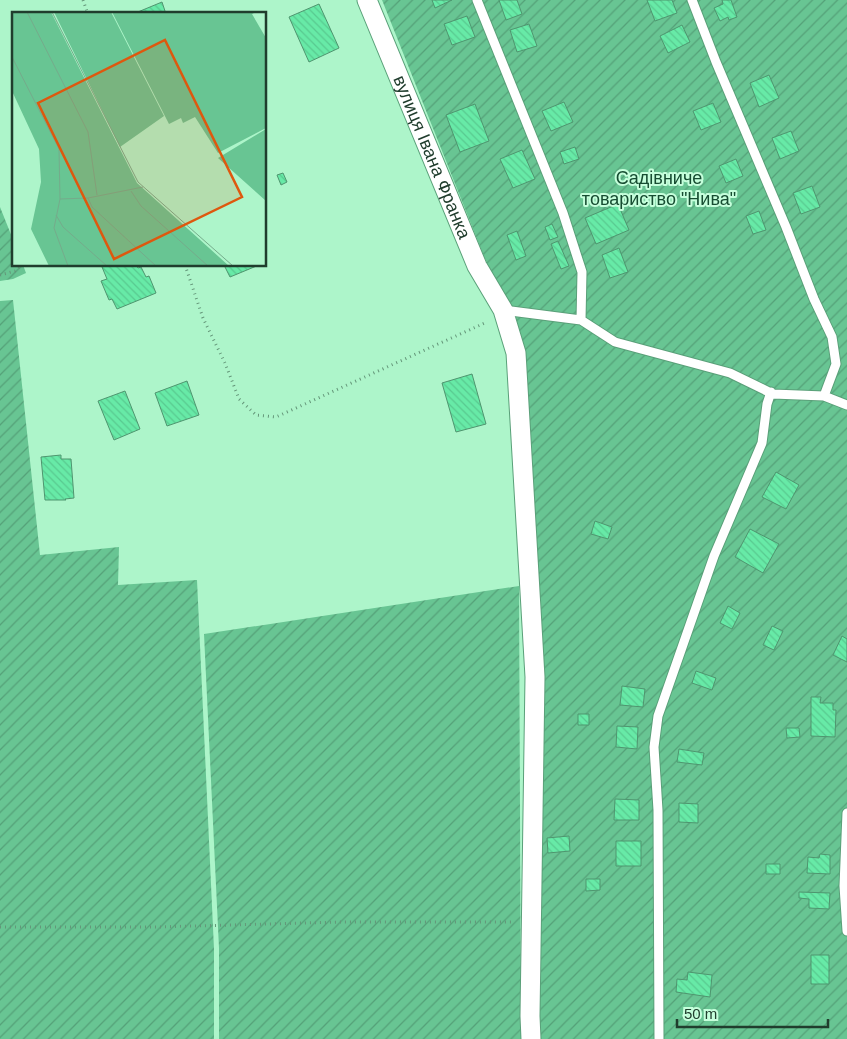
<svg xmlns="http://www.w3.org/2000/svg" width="847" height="1039" viewBox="0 0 847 1039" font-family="Arial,sans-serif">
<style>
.garden{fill:url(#garden-furrows)}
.building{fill:url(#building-back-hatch);stroke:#4f956f}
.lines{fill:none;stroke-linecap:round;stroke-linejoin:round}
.lane-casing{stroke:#5aa079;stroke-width:11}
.street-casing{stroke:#5aa079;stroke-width:21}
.path{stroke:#649679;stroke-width:3;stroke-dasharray:1 4;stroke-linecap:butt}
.lane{stroke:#fff;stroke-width:9}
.street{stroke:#fff;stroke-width:19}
.labels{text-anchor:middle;stroke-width:4;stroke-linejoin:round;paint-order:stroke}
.street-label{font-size:18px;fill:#203d2d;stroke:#c6ffdc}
.park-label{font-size:18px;fill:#164c31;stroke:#c6ffdc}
.inset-road{fill:none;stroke:#75ab8b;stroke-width:1}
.view{fill:#de580e;fill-opacity:0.15;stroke:#de580e;stroke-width:2.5}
.inset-edge{fill:none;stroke:#203d2d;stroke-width:2.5}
</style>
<defs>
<pattern id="garden-furrows" width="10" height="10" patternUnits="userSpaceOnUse" patternTransform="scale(1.25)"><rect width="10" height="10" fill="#68c593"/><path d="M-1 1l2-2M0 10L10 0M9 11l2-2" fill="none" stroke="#55a178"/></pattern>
<pattern id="building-back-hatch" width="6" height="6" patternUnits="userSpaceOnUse" patternTransform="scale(1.25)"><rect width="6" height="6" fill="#67eaa7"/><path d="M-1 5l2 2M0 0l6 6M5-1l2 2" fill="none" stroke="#59ca90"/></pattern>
</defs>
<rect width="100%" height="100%" fill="#adf5ca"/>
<path class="garden" d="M382,0H847V1039H539V893L533,472L525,351L483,254Z
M0,207L14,242V265H23L26,273L13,279L0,281Z
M13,300L40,555L119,547L118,585L197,580L214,949V1039H0V301Z
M519,586L521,1039H219V948L204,634Z"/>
<path class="building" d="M432,0H452L435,8Z
M499,0H517L522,14L506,20Z
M647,0H672L677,13L655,21Z
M722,0H731L737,17L729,20L728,17L720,21L714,8L723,4Z
M162,2L166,14H133Z
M319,4L339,48L309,62L289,17Z
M467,16L475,37L452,45L444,24Z
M529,24L537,46L517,52L510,30Z
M682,25L690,42L668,53L660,36Z
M769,75L779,98L759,107L750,83Z
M564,102L573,122L551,131L542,111Z
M713,103L721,122L701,130L693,111Z
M475,104L489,141L460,152L446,115Z
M791,131L799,151L780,159L772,138Z
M575,147L579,159L564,164L560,152Z
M522,150L535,179L513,188L500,159Z
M736,159L743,176L726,183L719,166Z
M283,173L287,182L281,185L277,175Z
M812,186L820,207L801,214L793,193Z
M618,204L629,230L596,244L585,218Z
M759,211L766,230L753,234L746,216Z
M552,224L558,237L550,240L545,227Z
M517,231L526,256L516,260L507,235Z
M558,241L569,266L561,269L551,244Z
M619,248L628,272L610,278L602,255Z
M107,265H136L138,268L141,267L146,277L149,276L156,293L117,309L112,299L109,300L101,281L107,279L102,267Z
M224,265H259L230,277Z
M472,374L486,424L456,432L442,383Z
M187,381L199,415L167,426L155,393Z
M125,391L140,429L114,440L98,401Z
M61,455V459H71L74,498L65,499L66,500H45L41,457Z
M776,472L799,485L786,509L762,497Z
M595,521L612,527L608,539L591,534Z
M750,529L779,544L763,573L735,557Z
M728,606L740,613L732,629L720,623Z
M772,626L783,631L774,650L763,645Z
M842,636L847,639V662L833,655Z
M696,671L716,678L712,690L692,683Z
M622,686L645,689L643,707L620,705Z
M811,697H821L820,703H833V710H836L835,737L811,736Z
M578,714H589V725H578Z
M617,726L638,727L637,749L616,747Z
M786,728H799L800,737L787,738Z
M679,749L704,753L702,765L677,762Z
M615,799L639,800V820H614Z
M679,803L698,804V823L679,822Z
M569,836L570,851L548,853L547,838Z
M616,841H641V866H616Z
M820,854L830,855V874L807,873L808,857L819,858Z
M766,864H780V874H766Z
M586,879H600V890L586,891Z
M799,892L830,893L829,909L809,908V899L799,898Z
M811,955H829V984H811Z
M688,972L712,975L710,997L676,992L677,979L687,980Z"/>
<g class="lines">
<g class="lane-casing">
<path id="lane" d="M477,0L563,213L582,272L581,320
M692,0L716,62L786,227L814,299L832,337L836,364L824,396
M503,310L581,320L615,342L730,373L773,394L824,396L847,405
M847,813L844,886L847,931
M659,1039L658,810L654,747L658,716L714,556L762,443L767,404L771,392"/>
</g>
<g class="street-casing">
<g id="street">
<path id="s1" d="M367,0L477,266L503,310L516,353L535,677L530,1016L531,1039"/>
</g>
</g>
<path class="path" d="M83,0L88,14
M185,265L203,318L225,363L239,399L256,415L276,417L487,322
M0,275L15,271L21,265
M0,927H157L341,922H514"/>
<use href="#lane" class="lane"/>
<use href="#street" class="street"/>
</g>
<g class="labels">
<g class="street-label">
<text dy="6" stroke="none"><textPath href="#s1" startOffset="170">вулиця Івана Франка</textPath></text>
</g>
<g class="park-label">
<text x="659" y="184">Садівниче<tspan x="659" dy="21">товариство "Нива"</tspan></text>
</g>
</g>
<g transform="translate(12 12)">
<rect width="254" height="254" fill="#adf5ca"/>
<path d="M0,0H39L125,171L217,254H37L19,217L29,170L27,137L0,79ZM42,0H99L152,104L108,135ZM100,0H244L240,2L254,26V116L206,141L183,105L171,111L169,106L157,112ZM254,117V189L206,146Z" fill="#68c593"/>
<path class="inset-road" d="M15,0L76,120L85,183M40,0L126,170L221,254M0,45L47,137L48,187L42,216L56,254M119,179L129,194L196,254M76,186L80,195L144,254M48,187L76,186L131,175M44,203L51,215L95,254"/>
<path class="view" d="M153,28L230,185L102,247L26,91Z"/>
<rect width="254" height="254" class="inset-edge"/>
</g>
<path d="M677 1019v8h151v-8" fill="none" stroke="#203d2d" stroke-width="2.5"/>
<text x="684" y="1019" font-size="15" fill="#203d2d" stroke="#c6ffdc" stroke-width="4" paint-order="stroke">50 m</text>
</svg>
